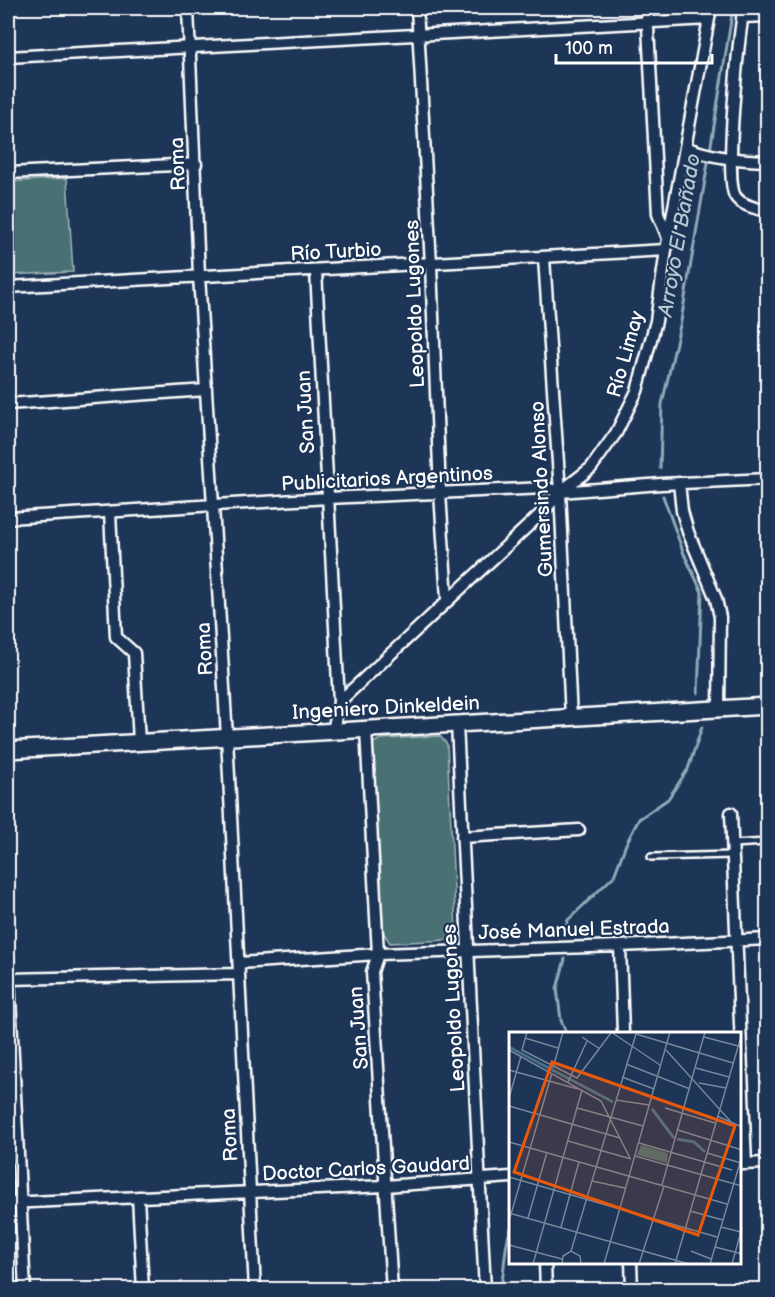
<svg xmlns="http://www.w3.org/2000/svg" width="775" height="1297" viewBox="0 0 775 1297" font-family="'Balsamiq Sans',sans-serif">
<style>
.green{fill:#496f73;stroke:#a4b7b9;stroke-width:1.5}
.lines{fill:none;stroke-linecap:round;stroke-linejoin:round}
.stream{stroke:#8faab9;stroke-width:3}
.lane-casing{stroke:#fff;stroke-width:10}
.street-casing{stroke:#fff;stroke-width:15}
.secondary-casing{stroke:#fff;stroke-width:20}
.lane{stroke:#1d3557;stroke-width:5}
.street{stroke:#1d3557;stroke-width:10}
.secondary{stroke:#1d3557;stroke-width:15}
.labels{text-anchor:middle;stroke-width:4.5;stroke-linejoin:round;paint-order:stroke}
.street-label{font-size:20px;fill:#fff;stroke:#1d3557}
.water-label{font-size:21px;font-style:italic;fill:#b5c6d0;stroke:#1d3557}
.inset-river{fill:none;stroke:#45718a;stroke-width:3}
.inset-road{fill:none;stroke:#77869a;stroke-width:1.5}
.view{fill:#e8590c;fill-opacity:0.15;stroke:#e8590c;stroke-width:3}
.inset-edge{fill:none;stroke:#fff;stroke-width:3}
</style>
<rect width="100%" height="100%" fill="#1d3557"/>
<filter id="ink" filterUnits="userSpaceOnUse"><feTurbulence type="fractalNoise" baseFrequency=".0167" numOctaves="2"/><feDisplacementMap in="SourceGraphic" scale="12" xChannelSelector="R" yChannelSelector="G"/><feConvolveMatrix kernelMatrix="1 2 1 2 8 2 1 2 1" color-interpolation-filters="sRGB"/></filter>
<g filter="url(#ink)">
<path class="green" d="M67,178L73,272L8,275V182Z
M440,736L447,744L456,931L447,940L390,943L383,932L373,743L381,739Z"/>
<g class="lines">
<path class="stream" d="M710,151L733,8
M660,468L662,404L681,321L709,157
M663,496L684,554L702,592L698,693
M564,935L568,920L614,876L626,844L639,819L668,799L688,769L702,727
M565,959L557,989L561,1020L566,1033
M500,1290C506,1269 503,1248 511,1228"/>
<g class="lane-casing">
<path id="lane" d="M732,844L768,842
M651,857L733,855"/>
</g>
<g class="street-casing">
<path id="street" d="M188,8L199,275L227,737L255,1290
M417,8L431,265L440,493L447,599
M647,8L658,214L668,238
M744,8C739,35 724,178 735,196C741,206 757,208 768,212
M742,17L768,16
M8,57L709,19
M685,147C712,158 739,160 768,161
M8,173L196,164
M544,258L560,492L571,718
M316,271L339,702L333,731
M8,287L666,250
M8,404L206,390
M679,483L682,511L688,532L716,599L720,617L719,709
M110,512L116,637L134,653L139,742
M8,518L328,498L546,488L560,492L661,484L768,479
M339,702L544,511L560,492L591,468L616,433L637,391L656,321L666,250L711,8
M457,724L485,1290
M366,729L378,954L372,972L392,1290
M731,813L746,1164
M462,837L579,830
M620,946L623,1033
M8,958L25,1290
M239,963L378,954L620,946L768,939
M8,979L239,974
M741,1164L768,1163
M138,1197L143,1290
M8,1203L385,1186L511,1177
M545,1262L546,1290
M631,1262L632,1290"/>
</g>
<g class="secondary-casing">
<path id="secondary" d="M8,750L768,706"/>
</g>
<use href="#lane" class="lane"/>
<use href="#street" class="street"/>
<use href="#secondary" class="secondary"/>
</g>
</g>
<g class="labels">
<g class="street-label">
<text transform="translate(177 164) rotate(-92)" y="7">Roma</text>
<text transform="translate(336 251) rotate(-3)" y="7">Río Turbio</text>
<text transform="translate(414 304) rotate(-92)" y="7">Leopoldo Lugones</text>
<text transform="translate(625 354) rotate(-74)" y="7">Río Limay</text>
<text transform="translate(305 412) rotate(-93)" y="7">San Juan</text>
<text transform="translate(387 478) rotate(-3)" y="7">Publicitarios Argentinos</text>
<text transform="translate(541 489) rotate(-93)" y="7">Gumersindo Alonso</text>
<text transform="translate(204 649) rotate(-93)" y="7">Roma</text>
<text transform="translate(386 707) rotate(-3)" y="7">Ingeniero Dinkeldein</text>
<text transform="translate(574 929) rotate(-2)" y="7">José Manuel Estrada</text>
<text transform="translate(453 1008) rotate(-93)" y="7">Leopoldo Lugones</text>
<text transform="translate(358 1028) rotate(-94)" y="7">San Juan</text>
<text transform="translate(229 1135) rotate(-93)" y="7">Roma</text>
<text transform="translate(366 1168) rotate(-3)" y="7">Doctor Carlos Gaudard</text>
</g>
<g class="water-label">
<text transform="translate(679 235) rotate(-80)" y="7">Arroyo El Bañado</text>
</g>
</g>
<g transform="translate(509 1032)">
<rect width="232" height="232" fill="#1d3557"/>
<path d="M132,113L159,121L158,131L128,123Z" fill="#496f73"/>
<path class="inset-river" d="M0,15L104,70M143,77L165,106M168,107L185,110L196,120"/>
<path class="inset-road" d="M18,0L13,18L68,46L102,1M102,0L151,33M73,5L91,17M195,5L233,15M16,6L49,16M0,18L92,69L121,126M157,18L223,91M117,32L181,57M44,36L54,0M187,36L220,45M0,38L69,57M113,45L145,57M59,50L78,9M190,51L217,56M0,66L12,24M107,68L140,73M0,74L111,106M68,76L134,94M156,76L206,91M208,84L233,95M169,98L233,118M59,109L122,127M0,110L218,172M130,111L223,138M198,121L232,131M126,124L233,154M0,145L208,205M83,149L116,156M153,153L196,0M181,179L214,188M0,181L180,232M19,186L38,120M0,189L43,41M52,195L70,130M212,195L232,200M0,213L53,227M206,215L233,222M62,219L127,2L224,31M182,219L202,227M24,232L73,58M53,232L54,224L62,219L71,224L72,232M95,232L161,0M130,232L155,154M166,232L233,1M201,232L233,124M223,232L233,196"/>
<path class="view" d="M43,30L226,94L189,203L5,140Z"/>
<rect width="232" height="232" class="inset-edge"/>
</g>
<rect width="775" height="1297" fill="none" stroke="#1d3557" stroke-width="30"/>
<rect x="15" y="15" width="745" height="1267" fill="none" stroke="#fff" stroke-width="2" filter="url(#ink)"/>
<path d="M556 54v9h156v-9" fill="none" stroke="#ffffff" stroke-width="3"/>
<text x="565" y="54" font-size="18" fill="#ffffff" stroke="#1d3557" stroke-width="4.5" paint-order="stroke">100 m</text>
</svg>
